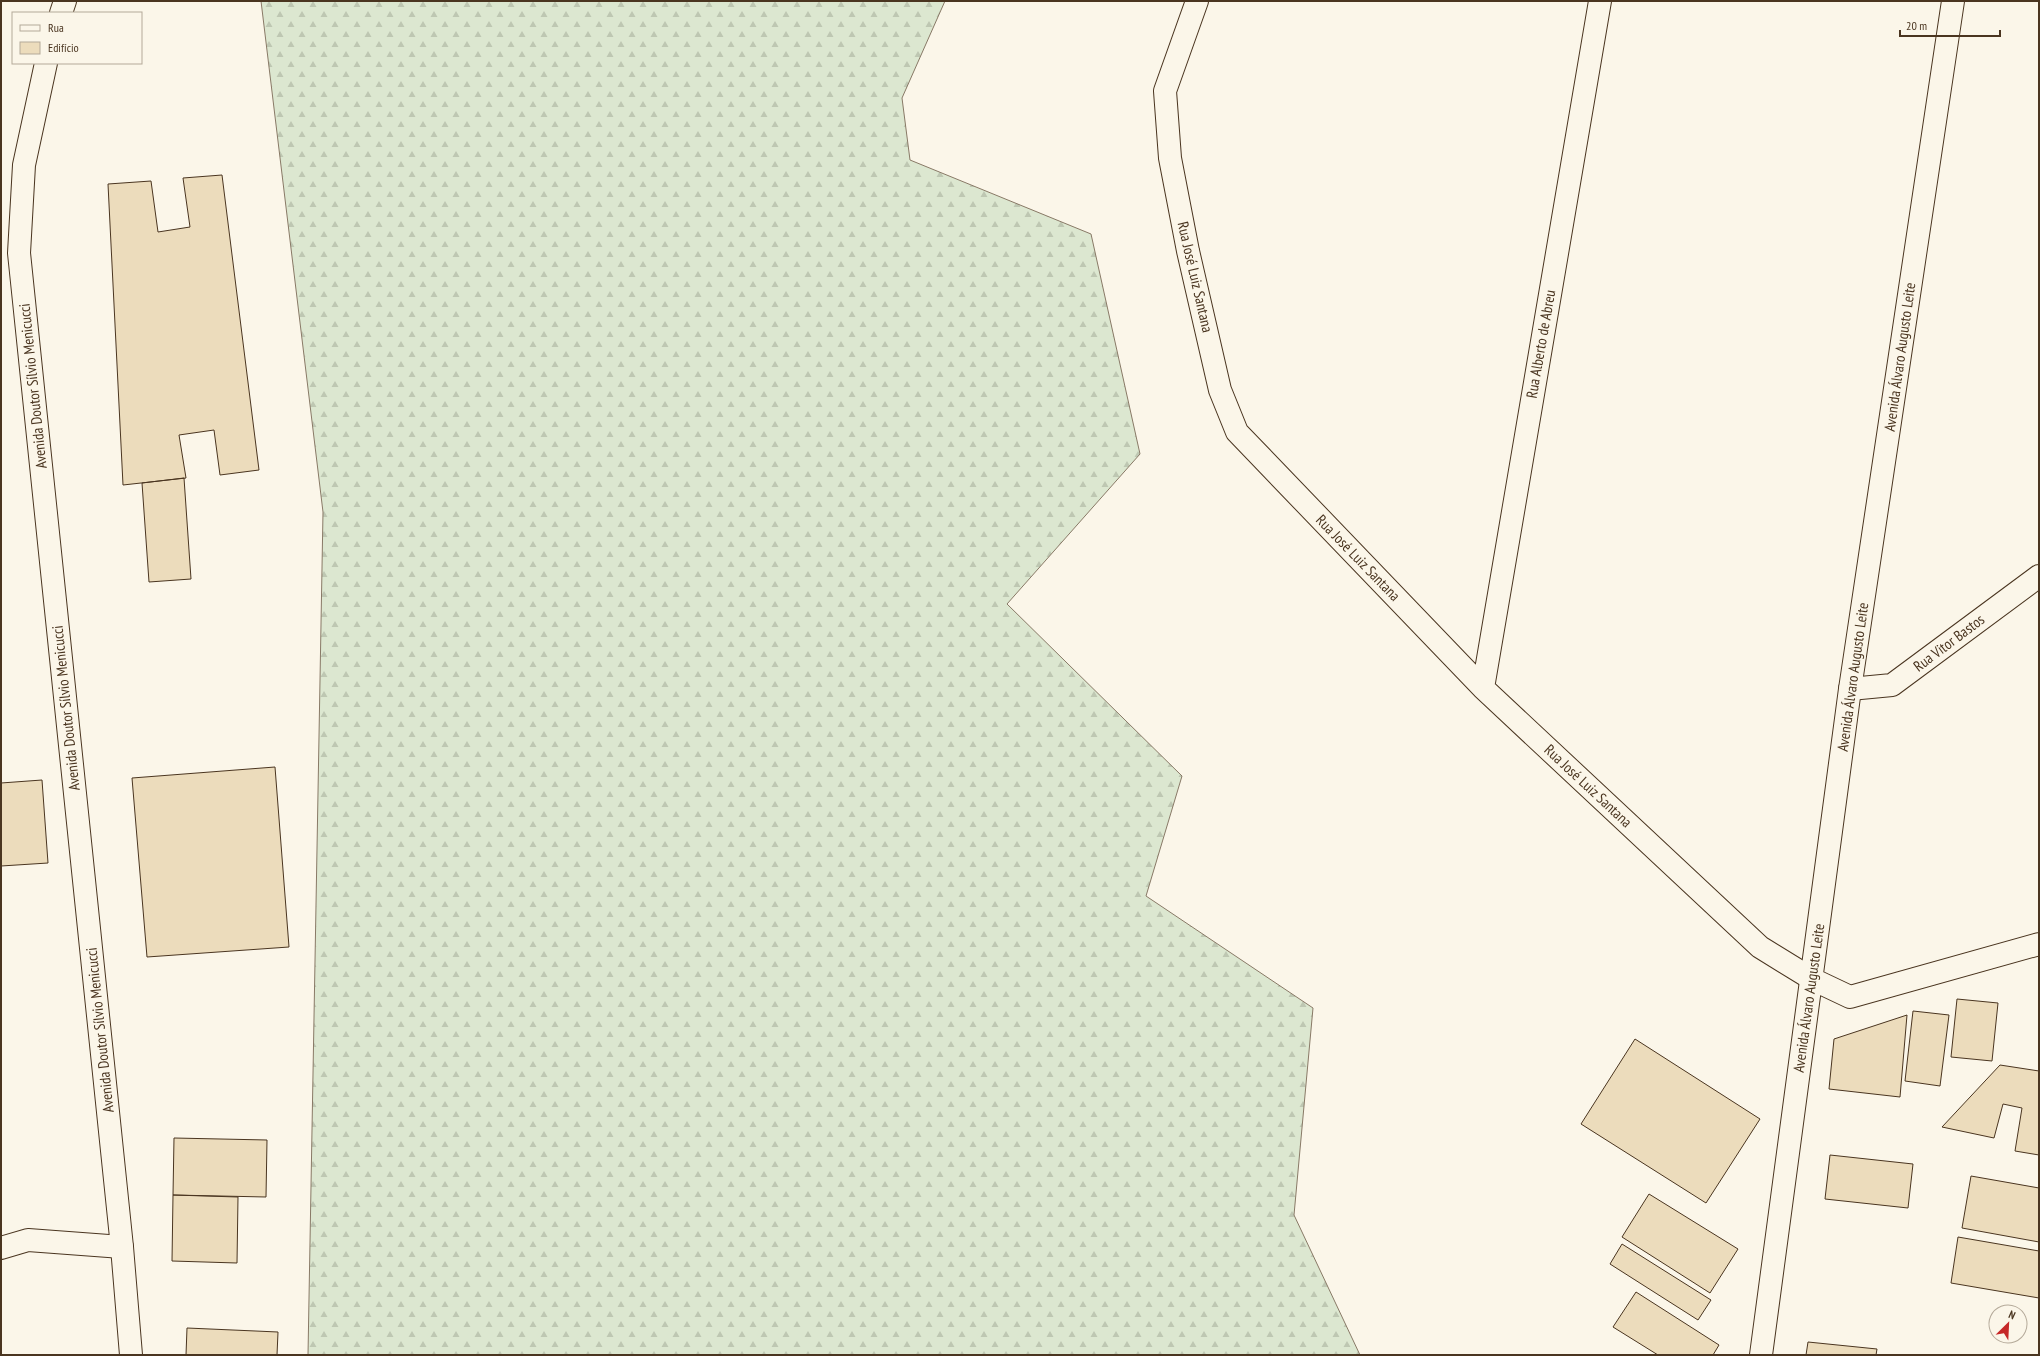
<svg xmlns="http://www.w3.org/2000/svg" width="2040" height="1356" viewBox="0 0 2040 1356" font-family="'PT Sans Narrow',sans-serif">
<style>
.forest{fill:url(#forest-firs);stroke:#887966}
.building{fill:#ecdcbc;stroke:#4a3520}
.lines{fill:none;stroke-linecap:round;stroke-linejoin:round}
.street-casing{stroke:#4a3520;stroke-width:24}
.secondary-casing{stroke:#4a3520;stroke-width:24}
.street{stroke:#fbf6e9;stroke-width:22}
.secondary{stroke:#fbf6e9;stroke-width:22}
.labels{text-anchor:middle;stroke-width:3;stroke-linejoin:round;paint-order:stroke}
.street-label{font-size:15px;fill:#4a3520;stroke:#fbf6e9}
</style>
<defs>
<pattern id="forest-firs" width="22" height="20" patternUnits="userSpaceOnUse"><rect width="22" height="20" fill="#dce7d0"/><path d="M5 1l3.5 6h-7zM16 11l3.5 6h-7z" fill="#bec7b2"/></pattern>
</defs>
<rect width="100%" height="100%" fill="#fbf6e9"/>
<path class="forest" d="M261,1H945L902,98L910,160L1091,234L1140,454L1007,604L1182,776L1146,896L1313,1008L1294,1215L1360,1355H308L323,512Z"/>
<path class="building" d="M222,175L259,470L220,475L214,430L179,435L186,478L123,485L108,184L151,181L158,232L190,227L183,178Z
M184,478L191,579L149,582L142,483Z
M275,767L289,947L147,957L132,778Z
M42,780L48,863L1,866V783Z
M1957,999L1998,1003L1992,1061L1951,1057Z
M1913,1011L1949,1015L1940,1086L1905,1081Z
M1907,1015L1900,1097L1829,1089L1834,1039Z
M1635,1039L1760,1119L1706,1203L1581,1124Z
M2000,1065L2039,1071V1155L2015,1151L2022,1108L2003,1104L1994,1138L1942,1127Z
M174,1138L267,1140L266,1197L173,1195Z
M1830,1155L1913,1164L1908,1208L1825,1199Z
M1971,1176L2039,1188V1242L1962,1228Z
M1649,1194L1738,1249L1710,1293L1622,1237Z
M173,1195L238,1197L237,1263L172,1261Z
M1958,1237L2039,1251V1298L1951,1283Z
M1622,1244L1711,1300L1698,1320L1610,1264Z
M1636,1292L1719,1345L1713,1355H1658L1613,1327Z
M187,1328L278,1332L277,1355H186Z
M1808,1342L1877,1349L1876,1355H1806Z"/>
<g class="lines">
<g class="street-casing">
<path id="street" d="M1197,1L1165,91L1170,158L1188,251L1220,390L1237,432L1483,688L1760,947L1812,979
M1483,688L1600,1
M1850,689L1892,685L2039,576
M1,1248L28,1240L122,1247"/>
</g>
<g class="secondary-casing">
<path id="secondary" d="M61,13L65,1
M46,63L24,165L19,253L122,1247L131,1355
M1812,979L1850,997L2039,944
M1761,1355L1850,689L1953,1"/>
</g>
<use href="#street" class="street"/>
<use href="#secondary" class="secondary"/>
</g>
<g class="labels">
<g class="street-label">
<text transform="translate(1195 277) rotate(77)" y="5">Rua José Luiz Santana</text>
<text transform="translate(1541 344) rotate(-80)" y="5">Rua Alberto de Abreu</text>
<text transform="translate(1900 357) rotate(-82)" y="5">Avenida Álvaro Augusto Leite</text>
<text transform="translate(33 386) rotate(-96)" y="5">Avenida Doutor Sílvio Menicucci</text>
<text transform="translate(1358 558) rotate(46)" y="5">Rua José Luiz Santana</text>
<text transform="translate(1949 643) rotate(-37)" y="5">Rua Vitor Bastos</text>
<text transform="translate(1853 677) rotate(-82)" y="5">Avenida Álvaro Augusto Leite</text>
<text transform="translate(66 708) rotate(-96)" y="5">Avenida Doutor Sílvio Menicucci</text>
<text transform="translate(1588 786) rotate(43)" y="5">Rua José Luiz Santana</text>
<text transform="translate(1809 998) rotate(-82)" y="5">Avenida Álvaro Augusto Leite</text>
<text transform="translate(100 1030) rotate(-96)" y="5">Avenida Doutor Sílvio Menicucci</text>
</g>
</g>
<rect width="2040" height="1356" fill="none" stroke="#4a3520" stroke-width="4"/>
<rect x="12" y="12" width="130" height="52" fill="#fbf6e9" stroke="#b4a999"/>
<rect x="20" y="25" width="20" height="6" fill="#fbf6e9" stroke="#b4a999"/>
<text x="48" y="32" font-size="12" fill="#4a3520">Rua</text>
<rect x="20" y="42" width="20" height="12" fill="#ecdcbc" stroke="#b4a999"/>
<text x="48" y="52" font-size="12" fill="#4a3520">Edifício</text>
<g transform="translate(2008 1324) rotate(24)"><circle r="19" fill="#fbf6e9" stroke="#b4a999"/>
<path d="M0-3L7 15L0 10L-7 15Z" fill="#c62828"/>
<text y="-6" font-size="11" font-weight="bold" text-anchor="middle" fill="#4a3520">N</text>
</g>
<path d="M1900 30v6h100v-6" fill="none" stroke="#4a3520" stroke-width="2"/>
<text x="1906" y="30" font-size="12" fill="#4a3520" stroke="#fbf6e9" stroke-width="3" paint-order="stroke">20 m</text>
</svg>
